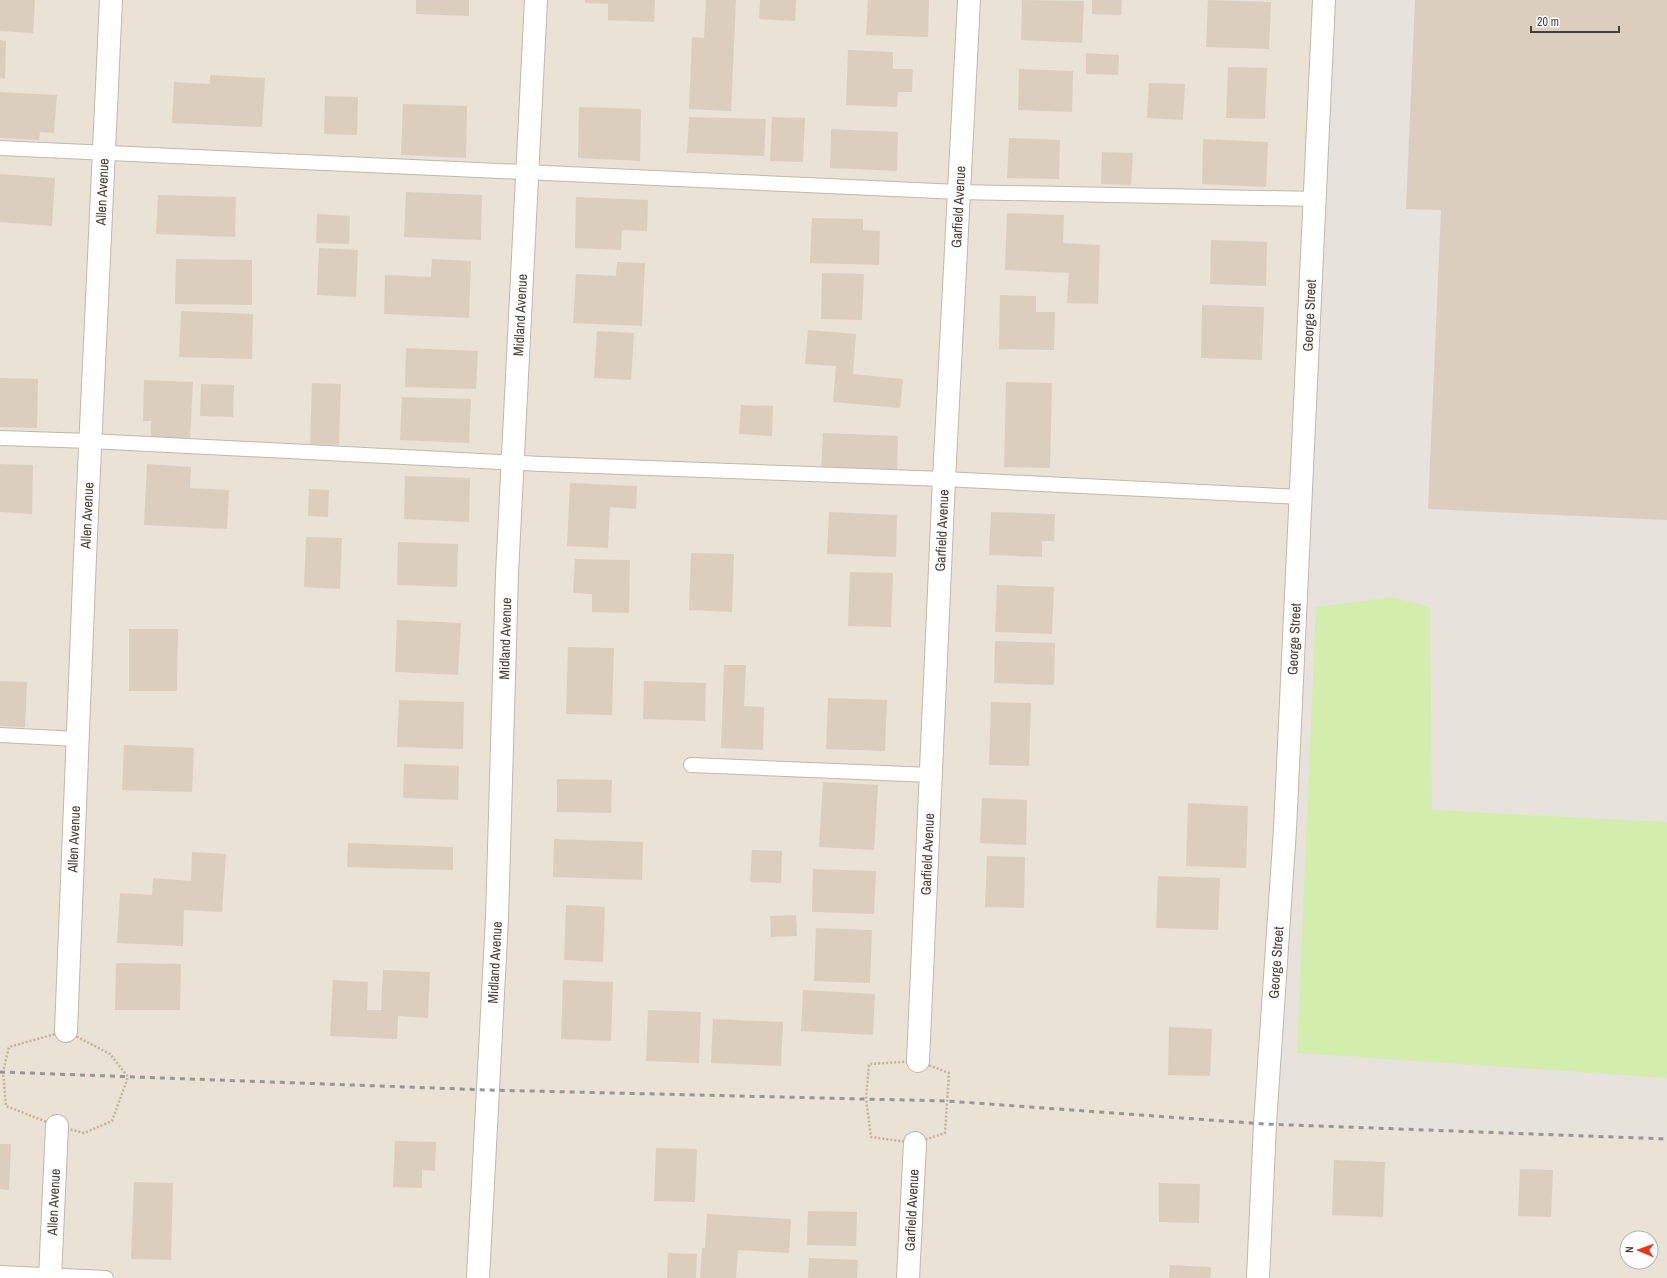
<svg xmlns="http://www.w3.org/2000/svg" width="1667" height="1278" viewBox="0 0 1667 1278" font-family="'Archivo Narrow',sans-serif">
<style>
.residential{fill:#e9e2d5;fill-rule:evenodd}
.industrial{fill:#e7e2dc}
.green{fill:#d3edad}
.building{fill:#dbcebf}
.lines{fill:none;stroke-linecap:round;stroke-linejoin:round}
.lane-casing{stroke:#c1b8a9;stroke-width:16}
.street-casing{stroke:#c1b8a9;stroke-width:24}
.path{stroke:#c5b399;stroke-width:2.5;stroke-dasharray:2 2;stroke-linecap:butt}
.lane{stroke:#fff;stroke-width:14}
.street{stroke:#fff;stroke-width:22}
.rail{stroke:#979797;stroke-width:3;stroke-dasharray:5 5;stroke-linecap:butt}
.labels{text-anchor:middle;stroke-width:3;stroke-linejoin:round;paint-order:stroke}
.street-label{font-size:14px;fill:#494035;stroke:#fff}
</style>
<rect width="100%" height="100%" fill="#f5f0e7"/>
<path class="residential" d="M0,0H1324L1265,1124L1667,1139V1278H0ZM1627,1238H1651V1262H1627Z"/>
<path class="industrial" d="M1320,0H1667V1139L1265,1124Z"/>
<path class="green" d="M1392,597L1430,607L1432,810L1667,822V1078L1297,1053L1316,607Z"/>
<path class="building" d="M0,0H35L33,33L0,31Z
M416,0H469V16L416,14Z
M585,0H655L654,22L608,20V4L585,3Z
M706,0H736L731,111L689,109L692,37L704,38Z
M760,0H796L795,21L759,19Z
M868,0H929L928,37L866,35Z
M1022,0L1084,1L1082,43L1021,40Z
M1092,0H1122L1121,15L1092,14Z
M1208,0L1271,2L1269,49L1206,47Z
M1415,0H1667V520L1428,509L1441,210L1406,209Z
M0,40L6,41L5,79L0,78Z
M848,50L893,52V69H913L912,92H898L897,107L846,105Z
M1086,53L1119,55L1118,75L1086,74Z
M1228,67L1267,68L1265,119L1226,118Z
M1019,69L1073,71L1072,112L1018,110Z
M210,75L265,78L262,127L172,123L174,82L210,84Z
M1149,83L1185,84L1183,120L1147,118Z
M0,92L57,95L54,133L40,132L39,140L0,138Z
M325,96L358,97L357,135L324,134Z
M403,104L467,106L466,158L401,155Z
M579,107L641,109L640,161L578,158Z
M689,117L766,119L764,156L687,153Z
M772,117L805,118L803,162L770,161Z
M831,129L898,132L897,171L830,168Z
M1009,138L1060,140L1059,179L1007,178Z
M1203,139L1268,142L1266,187L1202,184Z
M1102,152L1133,153L1131,185L1101,184Z
M0,174L55,178L52,226L0,222Z
M406,192L482,195L481,240L404,237Z
M158,195L236,197L235,237L156,234Z
M576,197L648,200L647,231L622,230L621,250L575,248Z
M1007,213L1064,215L1063,243L1100,245L1098,304L1067,303L1069,273L1005,270Z
M317,214L350,216L349,244L316,243Z
M812,218L863,219V230L880,231L879,265L810,263Z
M1211,240L1267,242L1266,286L1210,284Z
M319,248L358,250L356,297L317,295Z
M176,259L252,260V305L175,304Z
M432,259L471,261L469,318L384,314L385,275L431,277Z
M617,262L645,263L642,326L573,323L576,274L616,276Z
M822,273L864,274L862,320L821,319Z
M1000,295L1036,296V312H1055L1054,350L999,349Z
M1202,305L1264,307L1262,360L1201,358Z
M181,311L253,314L252,359L179,357Z
M808,330L856,334L853,374L903,379L900,408L833,402L836,366L805,364Z
M597,331L634,333L631,380L594,378Z
M406,348L478,351L476,389L405,387Z
M0,378L38,379L37,428L0,427Z
M144,380L193,382L190,441L151,440V421H143Z
M1006,382L1052,383L1050,468L1004,467Z
M312,383L341,384L339,445L310,444Z
M201,384L234,385L233,417L200,416Z
M402,397L471,399L469,443L400,440Z
M741,405L773,406L772,436L739,434Z
M823,433L898,436L897,473L821,470Z
M0,464L33,465L32,514L0,512Z
M147,464L191,467L190,488L229,490L227,529L144,525Z
M405,476L470,478L469,522L404,519Z
M570,483L637,486L636,509L610,507L608,548L567,546Z
M309,489L329,490L328,517L308,516Z
M829,512L897,515L896,557L827,554Z
M991,512L1055,514L1054,541H1042V557L989,555Z
M306,537L342,538L340,589L304,587Z
M398,542L458,544L457,587L397,585Z
M691,553L734,554L732,612L689,610Z
M575,559L630,560L629,613L592,612V594L573,593Z
M850,572L893,573L891,627L848,626Z
M997,585L1054,587L1052,634L995,632Z
M397,620L461,623L458,675L395,672Z
M129,629H178L177,691H129Z
M995,641L1055,643L1054,685L994,683Z
M568,647L614,648L612,715L566,714Z
M724,665H746L744,706L764,707L763,750L721,748Z
M0,681L27,682L25,727L0,726Z
M644,681L706,683L705,721L643,719Z
M828,698L887,700L885,751L826,749Z
M399,700L464,702L463,749L397,747Z
M991,702L1031,703L1029,766L989,765Z
M124,745L194,748L192,792L122,790Z
M404,764L459,766L458,800L403,798Z
M557,779L612,780L611,813L557,812Z
M823,782L878,785L874,850L819,847Z
M982,798L1027,800L1026,845L980,843Z
M1188,803L1248,806L1246,868L1186,866Z
M554,839L643,842L642,880L553,877Z
M348,843L453,847V870L347,867Z
M752,850L782,851L781,883L750,882Z
M192,852L226,854L222,912L184,910L183,946L117,943L120,893L152,895L153,878L191,881Z
M987,856L1025,857L1024,908L985,907Z
M813,869L876,871L874,914L812,912Z
M1158,876L1220,878L1218,930L1156,928Z
M566,905L605,907L603,962L564,960Z
M796,915L797,936L771,937L770,916Z
M816,928L872,930L870,983L814,981Z
M116,963L181,964L180,1010H115Z
M383,970L430,972L428,1018L398,1016L397,1039L330,1036L333,980L368,982L367,1010H381Z
M563,980L613,982L611,1041L561,1039Z
M803,990L875,994L873,1035L801,1031Z
M648,1010L701,1012L699,1063L646,1061Z
M713,1019L783,1022L781,1066L711,1063Z
M1169,1027L1212,1029L1210,1076L1168,1075Z
M395,1141L436,1142L435,1171L422,1170V1188L393,1187Z
M0,1144H11L9,1190L0,1189Z
M656,1148L697,1149L695,1202L654,1201Z
M1334,1160L1385,1162L1383,1217L1332,1215Z
M1520,1169L1553,1170L1551,1217L1518,1216Z
M134,1182L173,1183L171,1260L131,1259Z
M1159,1183L1200,1184L1199,1223L1159,1222Z
M808,1211L857,1212L856,1246L807,1245Z
M707,1214L791,1219L789,1253L738,1250L736,1278H700L702,1248H705Z
M668,1253L697,1254L696,1278H667Z
M809,1258L858,1260L857,1278H808Z
M1170,1265L1211,1267L1210,1278H1169Z"/>
<g class="lines">
<g class="lane-casing">
<path id="lane" d="M0,148L959,192L1315,199
M0,438L90,441L541,464L944,479L1301,497
M0,735L78,739
M691,765L931,775
M0,1273L106,1278"/>
</g>
<g class="street-casing">
<g id="street">
<path id="s1" d="M66,1031L85,556L111,0"/>
<path id="s2" d="M918,1061L944,479L969,0"/>
<path id="s3" d="M50,1278L57,1126"/>
<path id="s4" d="M478,1278L497,918L507,574L536,0"/>
<path id="s5" d="M908,1278L915,1143"/>
<path id="s6" d="M1258,1278L1265,1124L1285,829L1324,0"/>
</g>
</g>
<path class="path" d="M66,1031L110,1054L128,1077L112,1121L84,1133L57,1126L6,1106L3,1072L9,1047Z
M918,1061L949,1073L945,1133L915,1143L871,1137L866,1099L869,1064Z"/>
<use href="#lane" class="lane"/>
<use href="#street" class="street"/>
<path class="rail" d="M0,1072L488,1090L947,1101L1265,1124L1667,1139"/>
</g>
<g class="labels">
<g class="street-label">
<text dy="5" stroke="none"><textPath href="#s1" startOffset="840">Allen Avenue</textPath></text>
<text dy="5" stroke="none"><textPath href="#s2" startOffset="855">Garfield Avenue</textPath></text>
<text dy="5" stroke="none"><textPath href="#s4" startOffset="964">Midland Avenue</textPath></text>
<text dy="5" stroke="none"><textPath href="#s6" startOffset="964">George Street</textPath></text>
<text dy="5" stroke="none"><textPath href="#s1" startOffset="516">Allen Avenue</textPath></text>
<text dy="5" stroke="none"><textPath href="#s2" startOffset="531">Garfield Avenue</textPath></text>
<text dy="5" stroke="none"><textPath href="#s4" startOffset="640">Midland Avenue</textPath></text>
<text dy="5" stroke="none"><textPath href="#s6" startOffset="640">George Street</textPath></text>
<text dy="5" stroke="none"><textPath href="#s1" startOffset="192">Allen Avenue</textPath></text>
<text dy="5" stroke="none"><textPath href="#s2" startOffset="207">Garfield Avenue</textPath></text>
<text dy="5" stroke="none"><textPath href="#s4" startOffset="316">Midland Avenue</textPath></text>
<text dy="5" stroke="none"><textPath href="#s6" startOffset="316">George Street</textPath></text>
<text dy="5" stroke="none"><textPath href="#s3" startOffset="76">Allen Avenue</textPath></text>
<text dy="5" stroke="none"><textPath href="#s5" startOffset="68">Garfield Avenue</textPath></text>
</g>
</g>
<g transform="translate(1639 1250) rotate(272)"><circle r="19" fill="#ffffff" stroke="#b6b3ae"/>
<path d="M0-3L7 15L0 10L-7 15Z" fill="#ff2d14"/>
<text y="-6" font-size="11" font-weight="bold" text-anchor="middle" fill="#494035">N</text>
</g>
<path d="M1531 26v6h88v-6" fill="none" stroke="#494035" stroke-width="2"/>
<text x="1537" y="26" font-size="12" fill="#494035" stroke="#ffffff" stroke-width="3" paint-order="stroke">20 m</text>
</svg>
